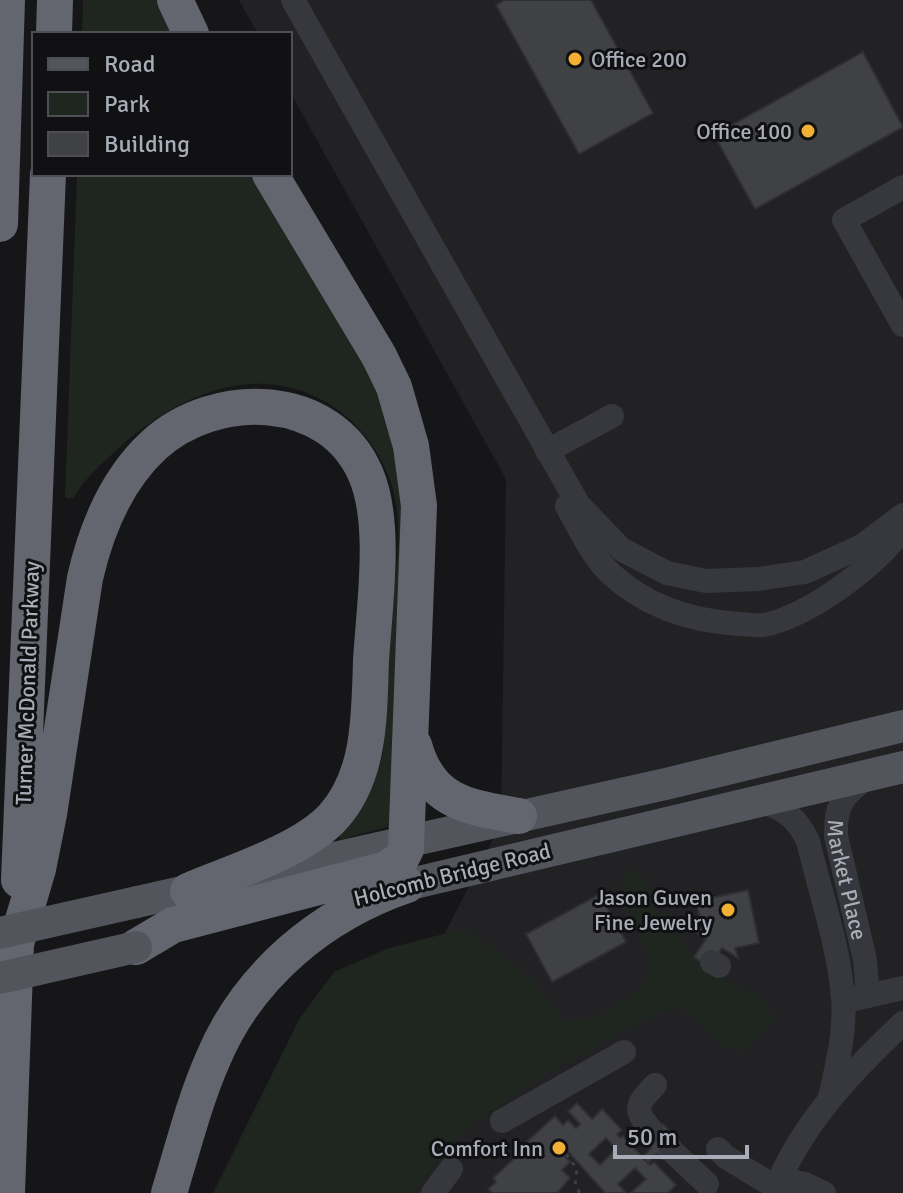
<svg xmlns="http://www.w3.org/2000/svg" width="903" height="1193" viewBox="0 0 903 1193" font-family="Signika,sans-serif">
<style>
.built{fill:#222225}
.green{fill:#1e261f}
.building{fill:#404145;stroke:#303034;stroke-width:2;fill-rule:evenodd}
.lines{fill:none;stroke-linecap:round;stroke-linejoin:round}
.path{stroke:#3d3f44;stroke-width:3;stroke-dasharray:4 6;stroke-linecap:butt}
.minor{stroke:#37383d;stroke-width:24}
.major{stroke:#53555c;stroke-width:32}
.highway{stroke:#63666e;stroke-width:36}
.major-bridge{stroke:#53555c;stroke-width:32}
.poi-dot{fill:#f2b134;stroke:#111113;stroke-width:3}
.labels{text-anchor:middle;stroke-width:6;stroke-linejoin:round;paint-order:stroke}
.poi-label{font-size:22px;fill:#a8adb8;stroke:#111113;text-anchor:end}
.street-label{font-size:22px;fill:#a8adb8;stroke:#111113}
</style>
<rect width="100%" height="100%" fill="#161618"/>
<path class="built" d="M239,0H903V1193H313L501,823L506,479L290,92V34H258Z"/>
<path class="green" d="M83,0H168L182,34H82Z
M77,174H260L380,373L406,459L394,825L340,840L339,833C362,809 374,786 383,753C386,703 389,652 393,602C396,568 402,532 395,499C389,465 368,434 342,413C267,355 180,392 118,449C102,464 84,478 74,498H65Z
M637,869L657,908L673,926L702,968L762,998L774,1018L743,1052L725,1047L690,1013L674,1007L623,1031L521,1089L455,1138L412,1193H213L300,1018L334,972L389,948L463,929C509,958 533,975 565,1020L575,1021L606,1013L642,987L650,966L621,885L628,871Z"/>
<path class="building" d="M505,0H591L653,113L579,154L496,5Z
M863,52L903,127L755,209L714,135Z
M748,890L759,943L735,948L738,958L722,948L709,967L694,957L706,939L692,930L702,928L696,901Z
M600,894L626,942L552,982L526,934Z
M577,1103L592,1119L602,1109L622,1130L617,1134L620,1138L623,1136L650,1165L654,1162L676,1185L668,1193H631L646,1179L635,1168L618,1184L626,1193H605L566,1149L562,1153L570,1162L562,1170L570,1178L557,1193H492L488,1189L496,1182L493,1178L517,1156L519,1158L526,1152L521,1147L555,1116L563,1125L568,1120L576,1128L580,1124L568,1111ZM606,1138L616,1149L600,1165L589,1154Z
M663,1124L680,1142L662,1159L657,1154L648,1163L642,1157L651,1148L645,1141Z"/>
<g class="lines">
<path class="path" d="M566,1154L577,1169L575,1186L580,1193"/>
<g class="minor">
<path d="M293,0L578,504L621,549L667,573L706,581L758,579L805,572L862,546L903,515"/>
<path d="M903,187L844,220L903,325"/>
<path d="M547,451L612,416"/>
<path d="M567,506C579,528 592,556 610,573C646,607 692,621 739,624C747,624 756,626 764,625C809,616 878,565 903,528"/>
<path id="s1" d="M866,778C842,796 835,806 836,836L865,960L868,996"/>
<path d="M759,801C784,808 797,818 808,841C820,892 839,946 843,998C846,1030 837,1066 830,1097"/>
<path d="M712,962L719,966"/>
<path d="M854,999L903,988"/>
<path d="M502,1121L624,1052"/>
<path d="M652,1131C633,1109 636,1105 655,1085"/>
<path d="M718,1149L726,1157L765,1181"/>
<path d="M671,1150L707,1184"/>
<path d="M779,1179L805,1184L824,1193"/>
<path d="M433,1193L451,1169"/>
<path d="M774,1193C800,1125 851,1072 903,1023"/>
</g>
<path class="major" d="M381,891L903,767
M137,902L670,783L903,726"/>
<path class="highway" d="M175,0L191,34
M54,34L55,0
M0,224L7,0
M414,745C430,803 467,807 519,816
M19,880L48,174
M16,944L38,869L49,814L85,578C96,530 117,479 154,445C215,389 331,391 366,475C387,524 374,608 371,661C369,714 371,775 333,817C302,851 232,872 188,891
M136,947L173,925L387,869L401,859L406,849L419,506L411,446L394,387L379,356L270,174
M7,1193L16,943
M169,1193C183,1148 194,1102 213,1059C248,975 322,914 407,885"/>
<path class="major-bridge" d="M0,933L137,902
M0,978L136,947"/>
</g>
<g class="poi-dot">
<circle cx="575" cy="59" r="8"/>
<circle cx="808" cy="131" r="8"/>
<circle cx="728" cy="910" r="8"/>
<circle cx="559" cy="1148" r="8"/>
</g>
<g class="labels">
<g class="poi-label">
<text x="591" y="67" text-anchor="start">Office 200</text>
<text x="792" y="139">Office 100</text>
<text x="712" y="905">Jason Guven<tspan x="712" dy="25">Fine Jewelry</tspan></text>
<text x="543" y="1156">Comfort Inn</text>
</g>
<g class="street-label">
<text transform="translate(27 683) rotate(-88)" y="8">Turner McDonald Parkway</text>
<text transform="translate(452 874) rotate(-14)" y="8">Holcomb Bridge Road</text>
<text dy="8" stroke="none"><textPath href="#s1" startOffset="114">Market Place</textPath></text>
</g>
</g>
<rect x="32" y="32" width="260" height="144" fill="#111113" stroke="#4d4f55" stroke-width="2"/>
<rect x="48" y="58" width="40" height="12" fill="#53555c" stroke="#4d4f55" stroke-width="2"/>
<text x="104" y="72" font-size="24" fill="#a8adb8">Road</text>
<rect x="48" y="92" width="40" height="24" fill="#1e261f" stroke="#4d4f55" stroke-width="2"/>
<text x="104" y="112" font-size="24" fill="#a8adb8">Park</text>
<rect x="48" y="132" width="40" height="24" fill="#404145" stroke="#4d4f55" stroke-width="2"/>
<text x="104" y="152" font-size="24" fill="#a8adb8">Building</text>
<path d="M615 1145v12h132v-12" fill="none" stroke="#a8adb8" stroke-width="4"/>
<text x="627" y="1145" font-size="24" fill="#a8adb8" stroke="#111113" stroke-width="6" paint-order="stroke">50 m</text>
</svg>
